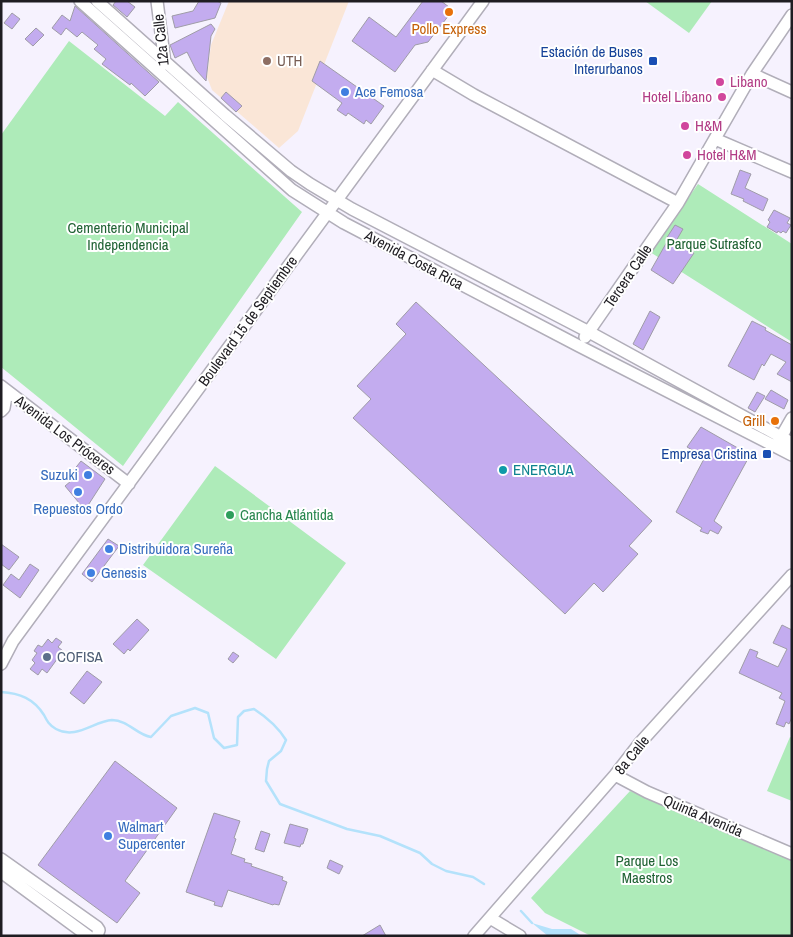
<svg xmlns="http://www.w3.org/2000/svg" width="793" height="937" viewBox="0 0 793 937" font-family="'Archivo Narrow',sans-serif">
<style>
.education{fill:#fae6d7}
.green{fill:#aeebb9}
.water{fill:#b4e2fb}
.lines{fill:none;stroke-linecap:round;stroke-linejoin:round}
.stream{stroke:#b4e2fb;stroke-width:2.5}
.building{fill:#c3acef;stroke:#9f9ca7}
.minor-casing{stroke:#b1aeb9;stroke-width:14}
.minor{stroke:#fff;stroke-width:11}
.food-dot{fill:#e8710a;stroke:#fff;stroke-width:2}
.education-dot{fill:#8d6e63;stroke:#fff;stroke-width:2}
.transit-dot{fill:#1a4fb4;stroke:#fff;stroke-width:2}
.hotel-dot{fill:#d1479c;stroke:#fff;stroke-width:2}
.shop-dot{fill:#3f7fe0;stroke:#fff;stroke-width:2}
.culture-dot{fill:#0f9aa8;stroke:#fff;stroke-width:2}
.leisure-dot{fill:#2e9e5b;stroke:#fff;stroke-width:2}
.service-dot{fill:#5c6f8a;stroke:#fff;stroke-width:2}
.labels{text-anchor:middle;stroke-width:4;stroke-linejoin:round;paint-order:stroke}
.food-label{font-size:15px;fill:#c56008;stroke:#fff}
.street-label{font-size:15px;fill:#1f1d22;stroke:#fff}
.transit-label{font-size:15px;fill:#164399;stroke:#fff;text-anchor:end}
.education-label{font-size:15px;fill:#785e54;stroke:#fff;text-anchor:start}
.hotel-label{font-size:15px;fill:#b23c85;stroke:#fff;text-anchor:start}
.shop-label{font-size:15px;fill:#366cbe;stroke:#fff;text-anchor:start}
.park-label{font-size:15px;fill:#1f6233;stroke:#fff}
.culture-label{font-size:15px;fill:#0d838f;stroke:#fff;text-anchor:start}
.leisure-label{font-size:15px;fill:#27864d;stroke:#fff;text-anchor:start}
.service-label{font-size:15px;fill:#4e5e75;stroke:#fff;text-anchor:start}
</style>
<rect width="100%" height="100%" fill="#f6f2fe"/>
<path class="education" d="M229,1H349L298,131L279,148L212,90L207,77L211,45Z"/>
<path class="green" d="M645,1H712L689,33Z
M69,41L165,116L178,102L302,212L123,466L1,367V135Z
M698,184L792,244V342L650,252Z
M215,466L346,563L276,659L143,565Z
M790,737L792,738V801L767,791Z
M630,791L792,861V936H591L545,913L531,898Z"/>
<path class="water" d="M532,923L552,929H571L582,936H548Z"/>
<g class="lines">
<path class="stream" d="M1,692C20,693 34,699 44,715C47,721 49,725 56,729C76,740 94,721 112,720C128,720 137,735 151,737L171,716L195,708L208,713L214,738L224,748L237,745L238,717L244,711L254,709C268,718 278,727 286,740L281,751L269,761L267,769L266,781L280,804L347,829L380,836L420,853L432,864L446,871L473,877L484,884
M521,911L532,923"/>
</g>
<path class="building" d="M116,1H127L135,7L127,17L113,5Z
M199,1H217L221,3L215,18L175,28L172,16L193,11Z
M423,1H441L453,10L428,42L415,45L395,72L352,41L369,17L396,37Z
M75,6L159,82L145,96L131,83L130,85L102,64L106,59L94,49L98,45L82,32L77,37L66,28L61,35L52,28L62,15L70,21Z
M12,13L20,19L12,29L4,23Z
M211,24L215,29L211,36L206,81L196,70L187,52L175,58L170,45Z
M36,28L44,35L33,46L25,39Z
M320,61L384,106L371,124L366,120L364,124L348,113L346,116L337,110L342,103L312,81Z
M226,92L242,106L236,112L221,98Z
M740,170L751,174L745,188L768,199L763,211L743,201L744,199L731,194Z
M774,210L790,218L787,223L791,225L786,233L783,231L781,233L778,231L777,233L767,227L770,222L768,220Z
M675,225L683,229L676,241L694,253L673,284L651,270L668,240L666,239Z
M416,302L652,521L629,546L638,554L603,592L594,583L565,614L353,418L371,399L357,386L406,334L396,324Z
M650,311L660,317L643,350L633,344Z
M752,321L766,328L765,330L792,345V382L777,374L786,362L771,354L764,366L762,364L754,380L728,366Z
M771,390L788,400L784,409L765,399Z
M757,392L765,396L755,412L748,408Z
M701,427L750,455L714,521L722,527L718,534L710,530L708,534L700,531L702,528L676,512L705,457L687,447Z
M81,461L105,479L85,510L65,486L77,476L73,471Z
M108,539L119,546L92,582L82,574Z
M1,544L19,557L9,570L1,564Z
M30,564L39,570L20,598L3,585L11,574L19,580Z
M137,619L149,630L130,651L128,649L124,654L113,644Z
M782,625L792,630V717L789,724L786,722L784,727L776,724L785,701L779,698L782,693L739,673L750,649L758,652L756,657L778,667L787,649L773,643Z
M56,638L62,642L58,647L63,651L47,673L42,669L38,675L30,669L35,663L32,660L37,653L34,651L38,645L42,647L48,639L52,643Z
M233,652L239,656L233,663L228,659Z
M87,671L102,682L84,704L70,693Z
M115,761L177,808L125,881L140,893L117,923L38,865Z
M214,813L240,821L234,838L236,839L231,854L245,859L244,862L252,864L251,866L283,877L282,880L287,882L279,905L274,904L273,905L228,890L222,907L214,905L215,902L186,892Z
M290,824L308,829L303,844H301L300,847L284,843Z
M261,831L270,834L264,852L255,849Z
M330,860L343,866L339,874L327,868Z
M380,925L386,936H362Z"/>
<g class="lines">
<g class="minor-casing">
<path id="minor" d="M80,1L292,190L344,223L579,346L792,455
M97,1L225,115L291,171L310,184L352,209L589,332L792,443
M157,1L165,64
M432,70L474,95L678,203
M752,74L792,92
M715,139L792,172
M585,337L678,203L752,74L792,15
M1,386L129,484
M1,411L4,408L7,391
M777,444L792,418
M1,664L13,641L483,1
M615,775L647,792L792,854
M1,859L97,927L99,930L97,936
M1,872L88,936
M490,918L520,936
M474,936L615,775L639,744L792,575"/>
</g>
<use href="#minor" class="minor"/>
</g>
<g class="food-dot">
<circle cx="449" cy="12" r="5"/>
<circle cx="775" cy="421" r="5"/>
</g>
<circle class="education-dot" cx="267" cy="61" r="5"/>
<g class="transit-dot">
<rect x="648" y="56" width="10" height="10" rx="2.5"/>
<rect x="762" y="449" width="10" height="10" rx="2.5"/>
</g>
<g class="hotel-dot">
<circle cx="720" cy="82" r="5"/>
<circle cx="722" cy="97" r="5"/>
<circle cx="685" cy="126" r="5"/>
<circle cx="687" cy="155" r="5"/>
</g>
<g class="shop-dot">
<circle cx="345" cy="92" r="5"/>
<circle cx="88" cy="475" r="5"/>
<circle cx="78" cy="492" r="5"/>
<circle cx="109" cy="549" r="5"/>
<circle cx="91" cy="573" r="5"/>
<circle cx="108" cy="836" r="5"/>
</g>
<circle class="culture-dot" cx="503" cy="470" r="5"/>
<circle class="leisure-dot" cx="230" cy="515" r="5"/>
<circle class="service-dot" cx="47" cy="657" r="5"/>
<g class="labels">
<g class="food-label">
<text x="449" y="34">Pollo Express</text>
<text x="765" y="426" text-anchor="end">Grill</text>
</g>
<g class="street-label">
<text transform="translate(161 40) rotate(-96)" y="5">12a Calle</text>
<text transform="translate(414 260) rotate(28)" y="5">Avenida Costa Rica</text>
<text transform="translate(628 276) rotate(-56)" y="5">Tercera Calle</text>
<text transform="translate(248 321) rotate(-54)" y="5">Boulevard 15 de Septiembre</text>
<text transform="translate(65 435) rotate(37)" y="5">Avenida Los Próceres</text>
<text transform="translate(632 755) rotate(-51)" y="5">8a Calle</text>
<text transform="translate(703 816) rotate(23)" y="5">Quinta Avenida</text>
</g>
<g class="transit-label">
<text x="643" y="57">Estación de Buses<tspan x="643" dy="17">Interurbanos</tspan></text>
<text x="757" y="459">Empresa Cristina</text>
</g>
<g class="education-label">
<text x="277" y="66">UTH</text>
</g>
<g class="hotel-label">
<text x="730" y="87">Libano</text>
<text x="712" y="102" text-anchor="end">Hotel Líbano</text>
<text x="695" y="131">H&amp;M</text>
<text x="697" y="160">Hotel H&amp;M</text>
</g>
<g class="shop-label">
<text x="355" y="97">Ace Femosa</text>
<text x="78" y="480" text-anchor="end">Suzuki</text>
<text x="78" y="514" text-anchor="middle">Repuestos Ordo</text>
<text x="119" y="554">Distribuidora Sureña</text>
<text x="101" y="578">Genesis</text>
<text x="118" y="832">Walmart<tspan x="118" dy="17">Supercenter</tspan></text>
</g>
<g class="park-label">
<text x="128" y="233">Cementerio Municipal<tspan x="128" dy="17">Independencia</tspan></text>
<text x="714" y="249">Parque Sutrasfco</text>
<text x="647" y="866">Parque Los<tspan x="647" dy="17">Maestros</tspan></text>
</g>
<g class="culture-label">
<text x="513" y="475">ENERGUA</text>
</g>
<g class="leisure-label">
<text x="240" y="520">Cancha Atlántida</text>
</g>
<g class="service-label">
<text x="57" y="662">COFISA</text>
</g>
</g>
<rect width="793" height="937" fill="none" stroke="#1f1d22" stroke-width="5"/>
</svg>
